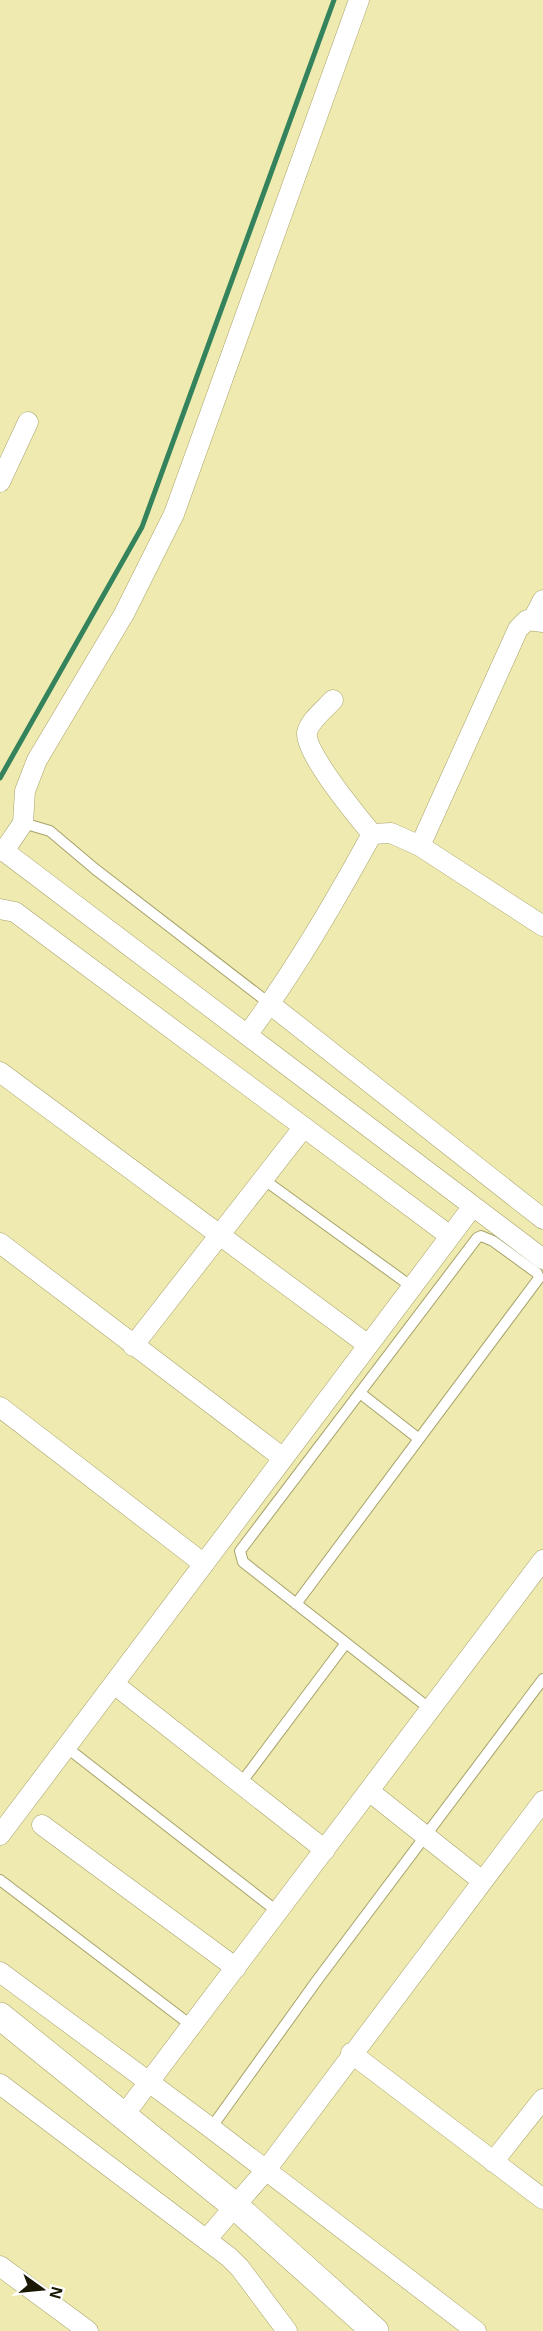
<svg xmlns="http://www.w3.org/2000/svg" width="543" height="2331" viewBox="0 0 543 2331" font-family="Arial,sans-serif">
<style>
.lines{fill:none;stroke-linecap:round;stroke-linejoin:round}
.stream{stroke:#34835d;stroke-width:5}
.lane-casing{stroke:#a7a269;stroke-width:12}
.street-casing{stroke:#a7a269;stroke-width:21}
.secondary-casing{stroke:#a7a269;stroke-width:28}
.lane{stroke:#fff;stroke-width:10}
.street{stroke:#fff;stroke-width:20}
.secondary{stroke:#fff;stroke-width:27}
</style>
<rect width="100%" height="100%" fill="#efeaaf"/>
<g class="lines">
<path class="stream" d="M0,778L142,527L334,0"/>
<g class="lane-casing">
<path id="lane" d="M23,823L50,831L95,869L270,1004
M263,1179L412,1287
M360,1393L419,1439
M296,1604L539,1278L537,1273L493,1241L481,1236L477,1238L240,1551L243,1562L430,1709
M66,1747L278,1912
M241,1783L346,1643
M0,1880L192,2026
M211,2128L318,1979L543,1679"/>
</g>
<g class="street-casing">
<path id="street" d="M0,482L28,422
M533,619L543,600
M333,700C325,709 309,721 307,733C304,752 358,817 372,834
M372,834L391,833L420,846L543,926
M420,846L518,629L527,620L543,622
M0,851H4L23,823L25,791L37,760L124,614L174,514L359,0
M4,851L543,1259
M0,909L15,912L450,1236
M270,1004L543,1219
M247,1035C294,972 334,903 372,834
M0,1072L368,1345
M0,1243L283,1458
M133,1346L303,1128
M0,1407L204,1564
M114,1684L325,1850
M369,1791L481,1880
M42,1825L236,1968
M0,1835L473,1206
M0,1972L211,2128L476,2331
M351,2053L543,2199
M0,2084L229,2257L240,2268L287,2331
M124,2115L543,1560
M493,2162L543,2099
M206,2240L266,2170L543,1801
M0,2266L88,2331"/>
</g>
<g class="secondary-casing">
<path id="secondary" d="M0,2016L235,2206L375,2331"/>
</g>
<use href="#lane" class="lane"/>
<use href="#street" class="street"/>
<use href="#secondary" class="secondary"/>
</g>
<g transform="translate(42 2289) rotate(105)" stroke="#ffffff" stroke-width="4.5" paint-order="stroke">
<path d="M0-4.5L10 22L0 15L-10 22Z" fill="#1b1903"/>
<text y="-9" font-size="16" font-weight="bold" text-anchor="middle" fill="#1b1903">N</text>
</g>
</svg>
